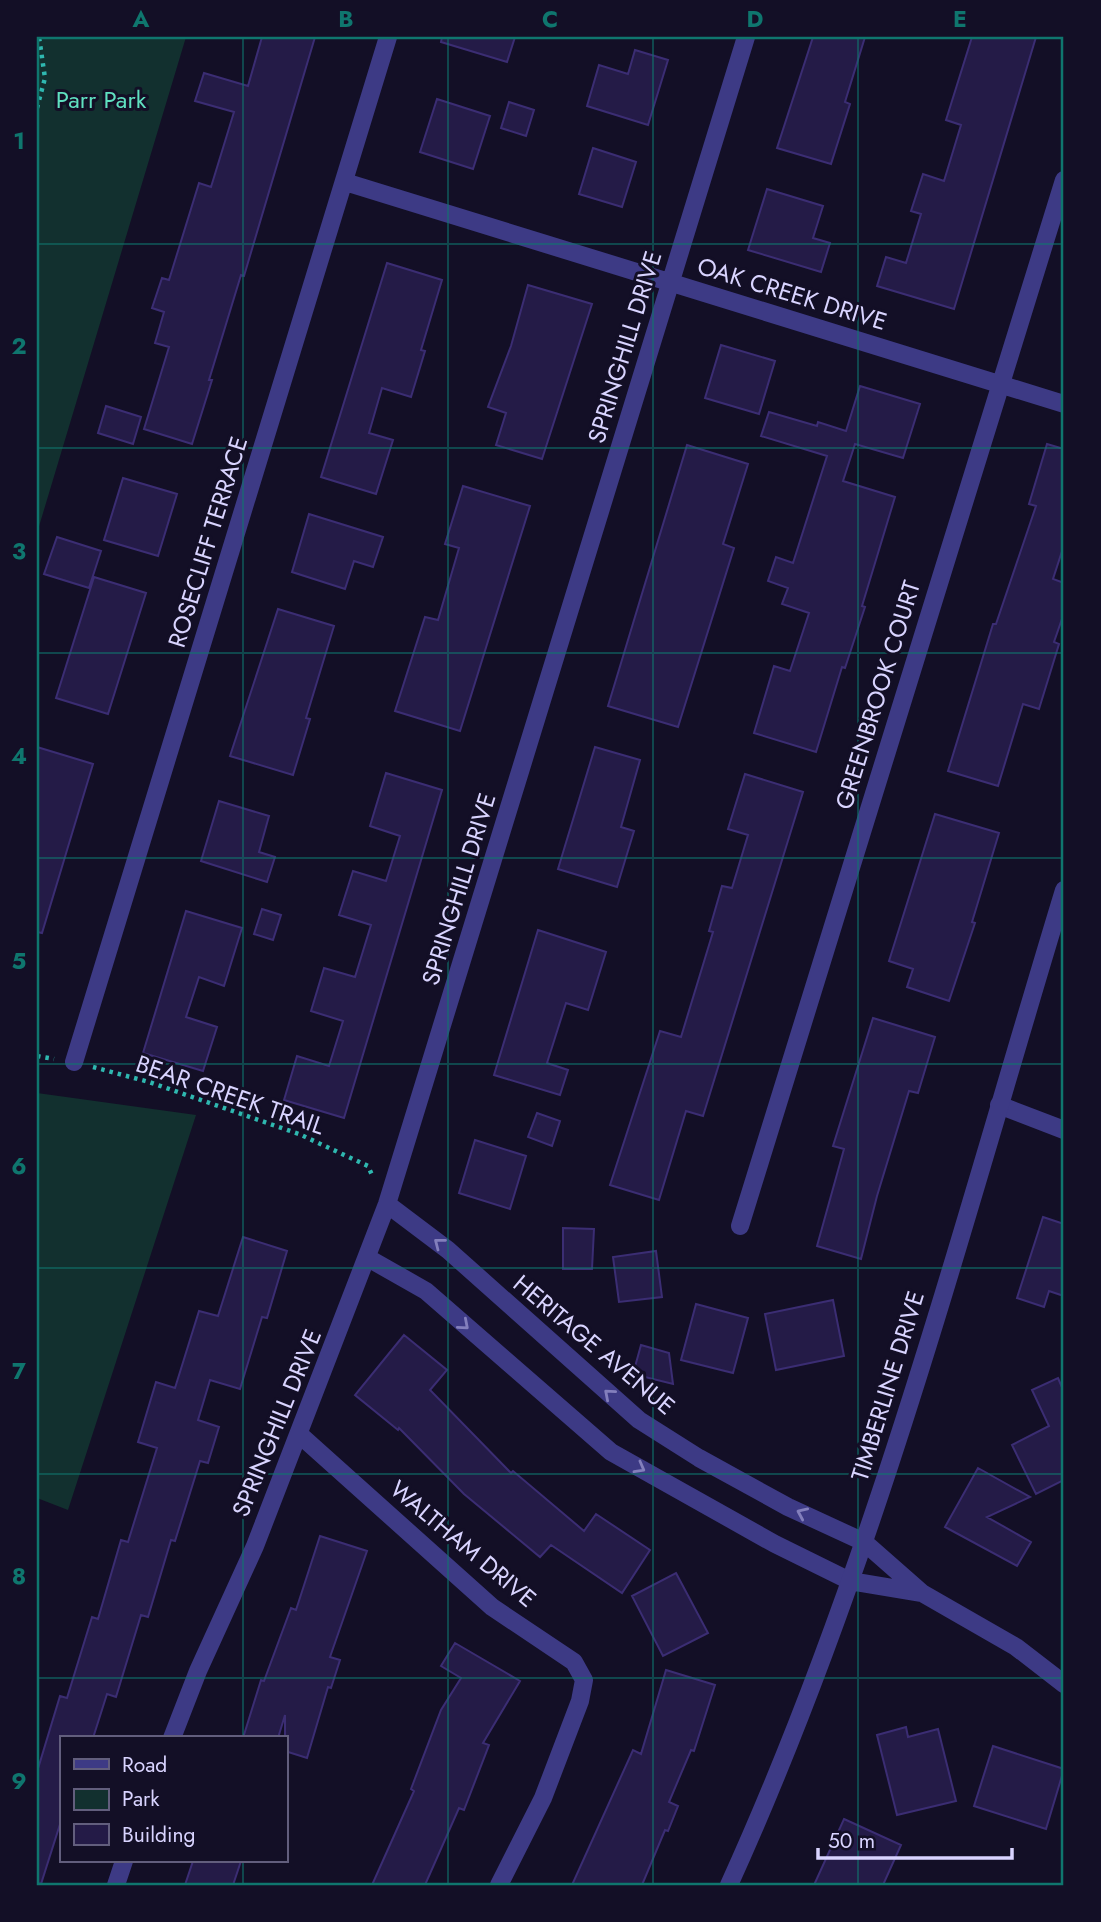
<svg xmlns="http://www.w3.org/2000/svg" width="1101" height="1922" viewBox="0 0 1101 1922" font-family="Jost,sans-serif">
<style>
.green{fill:#12302f}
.building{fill:#241b47;stroke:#3b2d73;stroke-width:2}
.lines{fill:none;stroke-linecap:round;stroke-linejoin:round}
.path{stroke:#2fb8b0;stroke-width:4.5;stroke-dasharray:3.5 5;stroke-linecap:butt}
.minor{stroke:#3d3a85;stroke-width:18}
.tertiary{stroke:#3d3a85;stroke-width:18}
.oneway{stroke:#837fbc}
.grid{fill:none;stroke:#0f766e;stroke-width:2;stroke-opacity:0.55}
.labels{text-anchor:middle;stroke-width:6;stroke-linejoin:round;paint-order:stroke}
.park-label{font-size:24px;fill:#5fe0c0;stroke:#130f26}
.street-label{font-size:24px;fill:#d9d4ff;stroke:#130f26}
.neatline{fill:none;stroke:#0f766e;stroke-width:2.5}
.grid-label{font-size:23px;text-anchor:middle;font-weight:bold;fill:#0f766e}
</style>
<rect width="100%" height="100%" fill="#130f26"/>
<path class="green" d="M37,37H186L37,533Z
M37,1093L196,1115L68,1510L37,1498Z"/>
<path class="building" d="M262,37H315L244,276L241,275L209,380H212L192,444L144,429L169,347L155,343L164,312L152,308L162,278L169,280L199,183L211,187L234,112L195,101L204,73L248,86Z
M442,37H515L507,62L441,42Z
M813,37H865L845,102L850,104L831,164L777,148Z
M972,37H1036L954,309L877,286L886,257L906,263L921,214L911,211L923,174L944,181L961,125L946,120Z
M635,50L668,60L648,125L587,106L599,65L628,74Z
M437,99L490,116L473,169L420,152Z
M509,102L534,110L526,136L501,128Z
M593,148L636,162L622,207L579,194Z
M767,189L823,206L813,238L830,243L821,272L748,250Z
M387,263L442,280L421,350L425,351L411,397L382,388L369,433L393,440L376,494L321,477Z
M528,285L592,304L542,459L496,445L506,413L488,407L511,346Z
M721,345L775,361L759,414L705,398Z
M860,386L920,404L903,458L855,444L843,481L895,497L862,606L865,607L845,668L842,667L816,752L754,733L774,666L790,671L809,613L782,604L788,588L768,581L776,557L793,563L827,456L761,436L769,412L817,426L818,422L846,431Z
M106,406L141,417L133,444L98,433Z
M1047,444L1064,449V545L1053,579L1064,583V613L1054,642L1059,644L1039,709L1023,704L998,786L948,771L993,624H996L1036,506L1029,504Z
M687,445L748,464L723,544L734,548L678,727L608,706Z
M123,478L177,494L158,556L104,540Z
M463,486L530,506L460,731L395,711L425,617L438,620L459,548L445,544Z
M309,514L383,537L373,567L354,561L345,589L292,572Z
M57,537L101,551L89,588L44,574Z
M94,577L146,593L108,714L56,698Z
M278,609L334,626L306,718L310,719L293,775L230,756Z
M37,747L93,764L42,933L37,932Z
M595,747L640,760L621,827L634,831L617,887L558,869Z
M386,773L442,790L344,1118L284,1100L297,1056L329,1066L343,1021L311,1011L324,968L355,977L371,925L339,915L353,871L386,881L400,836L370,826Z
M745,774L803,792L703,1116L686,1111L659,1200L610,1185L660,1031L681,1037L713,932L709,931L722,886L732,888L748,835L728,829Z
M219,801L269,816L259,852L275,857L267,882L201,861Z
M935,814L999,833L972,922L975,923L949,1001L907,987L913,969L889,961Z
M262,909L281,915L273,940L254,934Z
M186,911L242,928L224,986L199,977L186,1017L217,1027L203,1071L143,1053Z
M538,930L606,952L588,1010L566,1003L547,1063L568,1070L560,1095L494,1075Z
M873,1018L935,1037L918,1093L909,1091L877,1196L861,1259L817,1246L844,1149L833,1146Z
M537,1113L560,1121L552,1146L528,1137Z
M475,1140L526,1156L510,1209L459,1193Z
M1043,1217L1064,1224V1296L1049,1291L1044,1307L1017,1298Z
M563,1228L594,1229L592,1269H563Z
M243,1237L287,1251L267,1318L262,1317L240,1389L210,1380L198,1420L219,1427L208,1463L200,1461L175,1541L171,1540L148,1617L141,1615L116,1697L107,1694L93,1738H61V1821L41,1884L37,1883V1772L60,1696L67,1698L92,1617L98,1619L121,1540L128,1542L157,1448L138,1442L156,1382L175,1388L199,1311L218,1316Z
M656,1251L662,1297L619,1302L613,1257Z
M833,1300L844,1356L776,1370L765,1314Z
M696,1304L748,1318L733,1373L681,1360Z
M404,1335L447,1370L430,1390L511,1473L513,1471L584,1531L596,1514L650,1550L622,1593L551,1545L540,1557L464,1494L399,1428L398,1430L355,1395Z
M641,1345L669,1353L673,1384L633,1374Z
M1058,1378L1064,1392V1480L1036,1494L1012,1445L1049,1426L1032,1390Z
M978,1468L1030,1497L987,1517L1031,1542L1017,1566L945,1527Z
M320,1536L367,1551L330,1657L340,1660L331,1688L328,1687L307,1758L285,1751V1715L278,1738H243L261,1680L264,1681L291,1608L296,1610Z
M676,1573L708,1633L663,1656L632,1596Z
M455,1643L520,1681L483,1743L489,1745L464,1810L459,1808L425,1885H372L414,1791L411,1789L441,1710L461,1678L441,1666Z
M666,1670L715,1685L694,1751L691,1750L669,1802L678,1806L668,1831L665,1830L642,1885H572L633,1750L641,1754Z
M906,1727L908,1737L938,1729L956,1801L897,1815L877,1735Z
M993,1746L1064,1769L1046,1829L974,1806Z
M844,1819L901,1845L883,1885H814Z
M193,1861H241L233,1885H185Z"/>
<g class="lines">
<path class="path" d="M37,108L45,78L39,37
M37,1056L54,1059
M93,1067L149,1082L299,1134L368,1166L372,1175"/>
<path class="minor" d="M345,182L1064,404
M74,1062L388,37
M999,1105L1064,1130
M387,1204L448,1250L639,1420L699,1458L788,1507L864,1542
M740,1226L1064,180
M368,1258L426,1291L611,1452L775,1544L850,1581
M300,1435L492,1607L574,1662L584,1680L580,1701L543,1798L499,1885
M172,1738L198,1671L255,1546L387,1204L746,37
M116,1885L124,1861"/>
<path class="tertiary" d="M864,1542L922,1593L1016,1647L1064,1684
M850,1581L922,1593
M729,1885C874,1566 962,1225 1064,890"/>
</g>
<defs><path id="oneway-chevron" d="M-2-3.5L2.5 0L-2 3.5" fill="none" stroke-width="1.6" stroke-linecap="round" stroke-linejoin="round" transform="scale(1.75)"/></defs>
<g class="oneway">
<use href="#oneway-chevron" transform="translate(439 1243) rotate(-142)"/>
<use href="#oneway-chevron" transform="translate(464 1325) rotate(41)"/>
<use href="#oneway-chevron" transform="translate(609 1394) rotate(-139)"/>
<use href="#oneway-chevron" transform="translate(640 1468) rotate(29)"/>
<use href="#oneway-chevron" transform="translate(802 1513) rotate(-156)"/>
</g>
<path class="grid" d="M243,37V1738M448,37V1885M653,37V1885M858,37V1885M37,244H1064M37,448H1064M37,653H1064M37,858H1064M37,1064H1064M37,1268H1064M37,1474H1064M37,1678H1064M243,1861V1885"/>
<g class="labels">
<g class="park-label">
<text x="101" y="108">Parr Park</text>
</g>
<g class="street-label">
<text transform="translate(792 294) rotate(17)" y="8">OAK CREEK DRIVE</text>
<text transform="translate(625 347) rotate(-73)" y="8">SPRINGHILL DRIVE</text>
<text transform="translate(208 542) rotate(-73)" y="8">ROSECLIFF TERRACE</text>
<text transform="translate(878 695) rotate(-73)" y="8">GREENBROOK COURT</text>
<text transform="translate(459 889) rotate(-73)" y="8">SPRINGHILL DRIVE</text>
<text transform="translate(230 1095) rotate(19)" y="8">BEAR CREEK TRAIL</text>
<text transform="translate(594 1345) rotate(40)" y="8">HERITAGE AVENUE</text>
<text transform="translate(888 1386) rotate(-73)" y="8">TIMBERLINE DRIVE</text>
<text transform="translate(277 1423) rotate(-68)" y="8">SPRINGHILL DRIVE</text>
<text transform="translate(463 1544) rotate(40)" y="8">WALTHAM DRIVE</text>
</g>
</g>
<rect width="1101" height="1922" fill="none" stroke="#130f26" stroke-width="77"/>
<rect x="60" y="1736" width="228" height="126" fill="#130f26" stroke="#625e7d" stroke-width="2"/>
<rect x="74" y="1759" width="35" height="10" fill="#3d3a85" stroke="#625e7d" stroke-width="2"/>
<text x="122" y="1772" font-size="21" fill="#d9d4ff">Road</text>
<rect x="74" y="1789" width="35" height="21" fill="#12302f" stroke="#625e7d" stroke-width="2"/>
<text x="122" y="1806" font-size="21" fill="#d9d4ff">Park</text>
<rect x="74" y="1824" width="35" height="21" fill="#241b47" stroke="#625e7d" stroke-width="2"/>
<text x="122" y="1842" font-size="21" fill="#d9d4ff">Building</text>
<path d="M818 1848v10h194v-10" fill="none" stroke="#d9d4ff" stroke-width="3.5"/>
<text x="828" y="1848" font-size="21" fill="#d9d4ff" stroke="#130f26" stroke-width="5" paint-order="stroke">50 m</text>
<rect x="38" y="38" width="1024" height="1846" class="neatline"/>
<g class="grid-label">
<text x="141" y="27">A</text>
<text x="346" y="27">B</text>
<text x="550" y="27">C</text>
<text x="755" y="27">D</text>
<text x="960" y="27">E</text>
<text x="19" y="149">1</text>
<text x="19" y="354">2</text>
<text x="19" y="559">3</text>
<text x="19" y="764">4</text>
<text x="19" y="969">5</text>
<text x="19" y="1174">6</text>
<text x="19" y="1379">7</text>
<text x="19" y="1584">8</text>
<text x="19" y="1789">9</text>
</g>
</svg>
